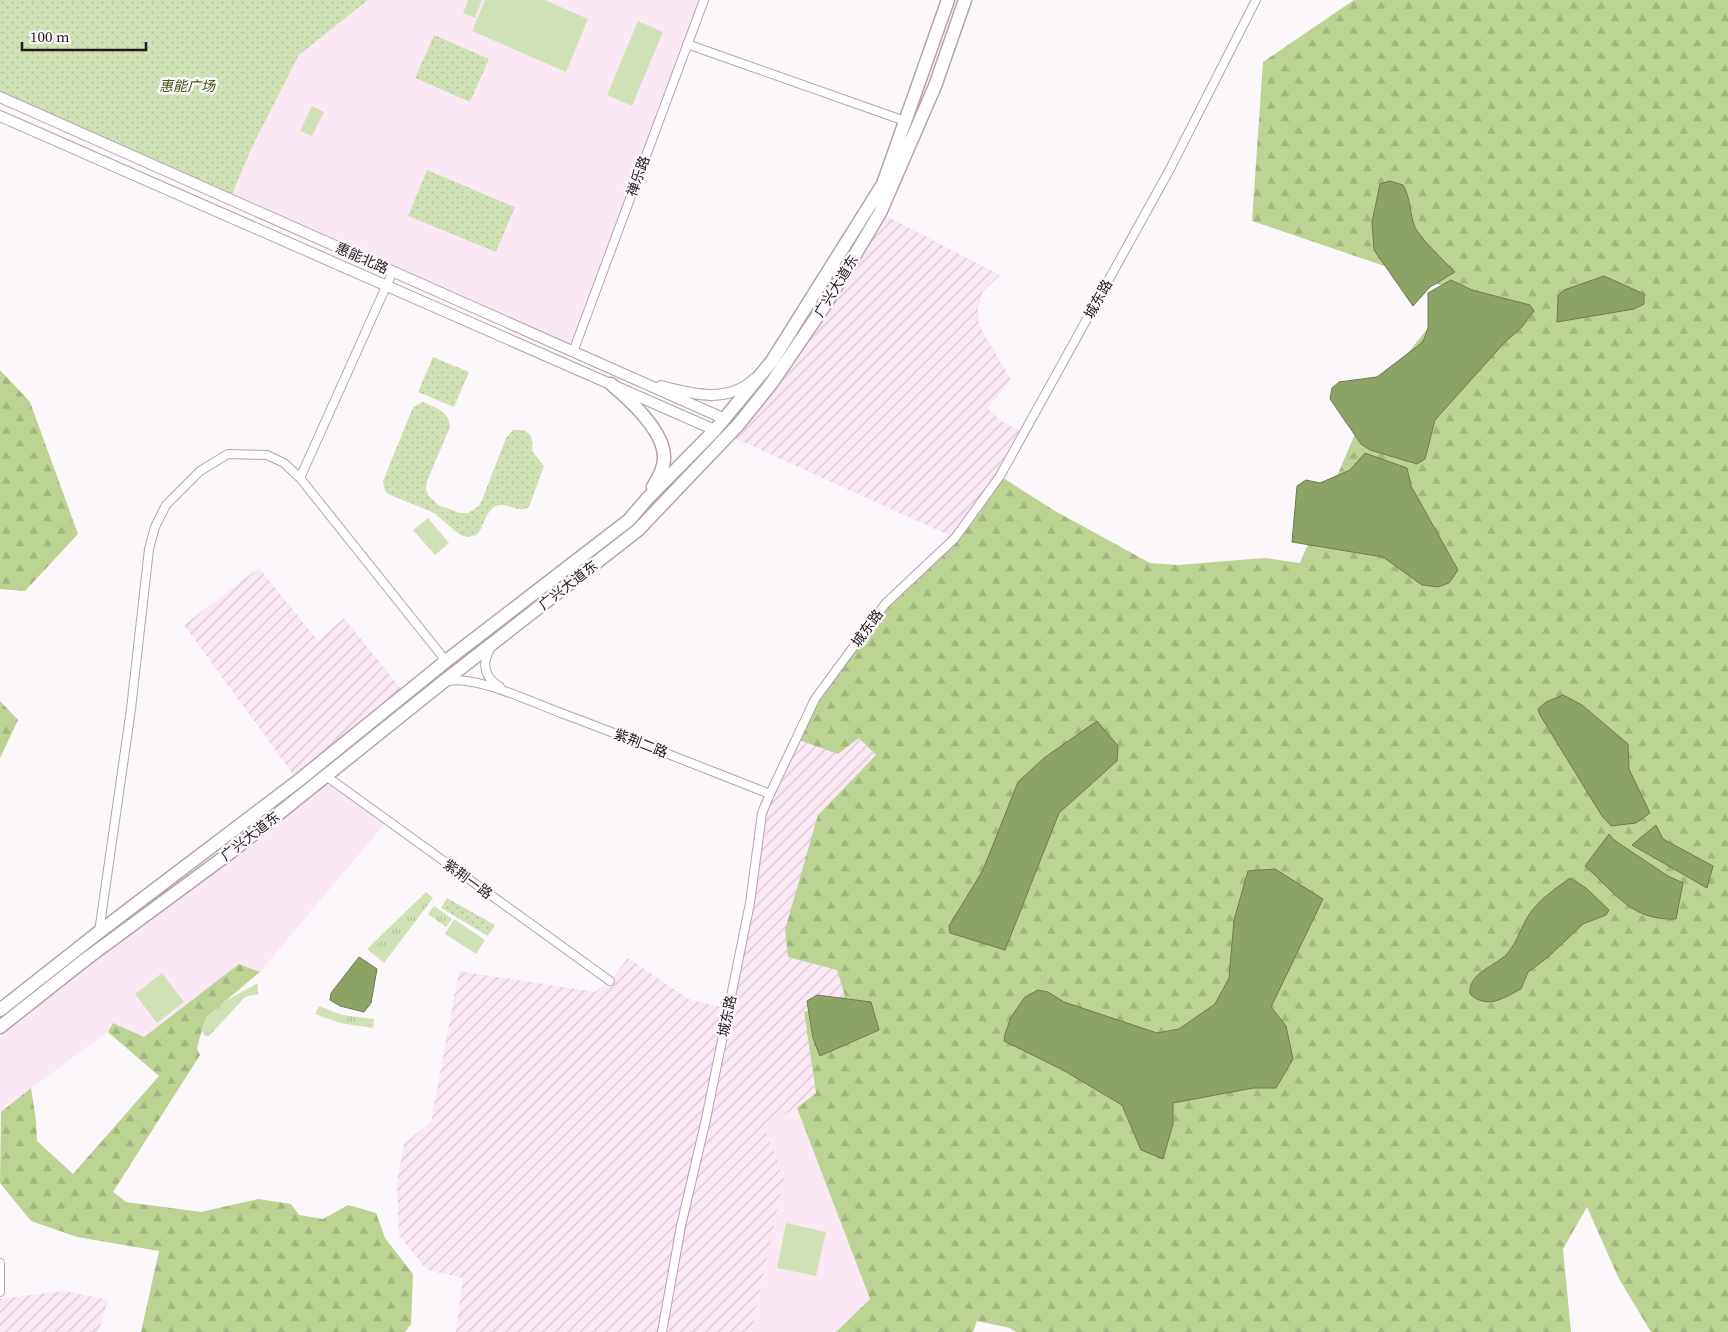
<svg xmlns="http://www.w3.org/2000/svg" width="1728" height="1332" viewBox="0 0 1728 1332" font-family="'Source Serif 4','Noto Sans SC',serif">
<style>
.built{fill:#fbe8f5}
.industrial{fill:url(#industrial-furrows)}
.grass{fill:url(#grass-tufts)}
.forest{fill:url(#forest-firs)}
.park{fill:url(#park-dots)}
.pitch{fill:#d1e1b6}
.water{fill:#8da365;stroke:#6d7a50}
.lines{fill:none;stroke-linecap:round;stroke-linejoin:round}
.minor-casing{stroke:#b8a1b1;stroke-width:10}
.tertiary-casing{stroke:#b8a1b1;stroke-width:12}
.trunk-casing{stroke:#b8a1b1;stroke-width:15}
.minor{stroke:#fff;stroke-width:8}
.tertiary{stroke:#fff;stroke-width:10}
.trunk{stroke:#fff;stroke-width:12}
.labels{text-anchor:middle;stroke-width:5;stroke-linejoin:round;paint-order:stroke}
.park-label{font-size:14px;font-style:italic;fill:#455914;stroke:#fcf7fa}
.street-label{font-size:14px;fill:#21191f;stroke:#fcf7fa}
</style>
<defs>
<pattern id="industrial-furrows" width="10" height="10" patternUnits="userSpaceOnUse" patternTransform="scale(1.25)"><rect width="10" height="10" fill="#fbe8f5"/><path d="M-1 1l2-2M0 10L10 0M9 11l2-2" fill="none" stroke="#d7c6d2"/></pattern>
<pattern id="grass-tufts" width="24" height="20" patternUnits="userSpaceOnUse" patternTransform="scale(1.25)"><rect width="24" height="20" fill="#d1e1b6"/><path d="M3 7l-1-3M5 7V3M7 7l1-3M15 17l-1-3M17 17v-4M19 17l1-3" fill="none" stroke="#b3c09c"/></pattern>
<pattern id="forest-firs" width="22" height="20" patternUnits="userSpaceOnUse" patternTransform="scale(1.25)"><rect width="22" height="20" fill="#bcd393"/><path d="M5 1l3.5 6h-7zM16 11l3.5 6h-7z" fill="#a1b57e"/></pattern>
<pattern id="park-dots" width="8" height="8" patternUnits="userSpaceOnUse" patternTransform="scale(1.25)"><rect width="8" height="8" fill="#d1e1b6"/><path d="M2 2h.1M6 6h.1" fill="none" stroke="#b3c09c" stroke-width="1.8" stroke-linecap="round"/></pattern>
</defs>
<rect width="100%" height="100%" fill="#fcf7fa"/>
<path class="built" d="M368,0H704L573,352L230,199L253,145L299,55Z
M326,776L387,821L260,972L239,964L144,1037L113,1023L108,1032L31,1088L1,1112L0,1133V1027Z
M797,1108L870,1299L836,1332H751L784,1179L764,1125Z"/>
<path class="industrial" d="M880,213L1000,275L983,291L978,308L979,325L1011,380L987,408L1004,423L1025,433L955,538L728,435L738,425Z
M259,568L318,641L344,618L414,705L306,792L184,625Z
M859,738L876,755L818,815L788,957L837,970L845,996L804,1012L816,1093L797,1108L764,1125L784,1179L751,1332H456L463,1278L427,1270L399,1235L397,1182L404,1144L431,1122L459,971L595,992L610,981L628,958L688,999L729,1009L762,813L796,739L838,754Z
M64,1291L108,1300L98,1332H0V1299Z"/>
<path class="grass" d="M426,892L433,898L384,963L367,949Z
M434,906L452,919L446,927L428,914Z
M258,983V994L245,997L209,1036H205L197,1023L209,1010Z
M319,1006L342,1015L374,1019L373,1028L340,1023L315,1014Z"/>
<path class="forest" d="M1354,0H1728V1332H1651L1619,1279L1587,1207L1563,1249L1571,1332H1016L1010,1328L977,1321L973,1332H836L870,1299L797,1108L816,1093L804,1012L845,996L837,970L788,957L785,930L818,815L876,755L859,738L838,754L796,739L815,699L885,604L955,538L1000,476L1055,511L1150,563L1178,565L1264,558L1300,563L1369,401L1458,291L1252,221L1263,62Z
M0,370L30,402L78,534L25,591L0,589Z
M0,701L18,720L0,758Z
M239,964L260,972L205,1018L197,1048L200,1055L113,1192L126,1202L201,1212L258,1199L291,1204L299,1215L323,1219L348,1205L376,1213L385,1238L413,1274L411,1324L405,1332H141L159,1251L77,1237L31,1221L0,1183L1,1112L31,1088L36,1121L37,1141L73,1174L159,1076L108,1032L113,1023L144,1037Z"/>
<path class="park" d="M0,0H368L299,55L253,145L230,199L0,97Z
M434,35L489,59L470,102L415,78Z
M427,170L515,207L496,252L408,216Z
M433,357L469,372L454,407L418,392Z
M423,402C436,408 449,411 450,427L427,481L426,488L428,495L438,505L460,513H468L479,506L482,500L506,438L513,430C529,428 534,435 532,451L544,466L529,507C517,515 502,497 491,510C484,517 483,528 477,535L467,537L460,535L434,513L388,494L385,491L383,481L413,407Z
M447,898L495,925L488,936L441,908Z"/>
<path class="pitch" d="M468,0H482L475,18L463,13Z
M485,0H545L588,19L566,72L472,31Z
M638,21L663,32L632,106L607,95Z
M312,106L324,112L312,136L300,131Z
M428,518L449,543L435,555L413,530Z
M454,919L485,940L476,954L445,934Z
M162,973L184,1002L157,1023L135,994Z
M786,1223L826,1232L816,1276L777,1268Z"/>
<path class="water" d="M1390,181L1403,185C1411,198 1409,213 1415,227C1419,237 1446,263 1455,272L1430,287L1413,306L1374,250L1372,222L1380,184Z
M1604,276L1644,294V304L1634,309L1557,322L1558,296L1564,290Z
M1451,280L1472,290L1530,305L1534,311L1522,327L1504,343L1435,420L1425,459L1417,464L1370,450L1361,444L1330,399L1332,388L1339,382L1377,377L1423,342L1428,328V293Z
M1365,453L1407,468L1411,486L1458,570L1449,583L1438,587L1422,585L1383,557L1292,542L1297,486L1306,480L1320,483L1350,470Z
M1563,695L1582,705L1628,744L1629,769L1650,813L1636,823L1611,826L1602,816L1540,715L1538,709L1546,702Z
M1097,721L1118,746L1117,761L1059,813L1005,950L950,933L949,926L983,870L1018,782L1044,758Z
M1656,825L1663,839L1713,866L1707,888L1632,845Z
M1609,834L1614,840L1668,876L1683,883L1676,919C1631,921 1616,893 1585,866Z
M1275,869L1323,899L1271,1007L1286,1026L1293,1059L1276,1088H1253L1173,1103V1124L1163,1159L1141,1150L1122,1105L1063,1070L1004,1041L1005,1034L1011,1017L1025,997L1038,990L1048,992L1064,1002L1157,1033L1179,1029L1215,1004L1229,978L1234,920L1248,871Z
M1570,878L1586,888L1609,910L1606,915L1583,924L1547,958L1528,972L1521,989C1503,998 1488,1010 1470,994C1468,973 1494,967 1507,954C1519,940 1523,920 1534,908C1544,896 1558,887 1570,878Z
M359,957L377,969L371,1003L364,1012L340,1006L330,1000L331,993Z
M817,995L871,1002L879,1030L820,1056L813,1038L807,1001Z"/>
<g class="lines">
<g class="minor-casing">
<path id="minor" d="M687,44L905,121
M573,352L704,0
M300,478L393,271
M490,649C481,665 485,678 500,687
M449,681C475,675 534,703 561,713C631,739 701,767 770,794
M326,776L610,981
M99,932L131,709L149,549L155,527L166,505L200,471L228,454L267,455L284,463L300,478L446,661
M0,1263V1292
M662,1332L681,1226L706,1119L750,903L762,813L770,794L815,699L885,604L955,538L1000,476L1170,169L1256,0"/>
</g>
<g class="tertiary-casing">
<path id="tertiary" d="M0,97L725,419
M0,116L715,430
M661,386C692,394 728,404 754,379"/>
</g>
<g class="trunk-casing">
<path id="trunk" d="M611,384C630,400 665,432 664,458C664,469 658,479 653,487
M0,1010L99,932L298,781L446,661L629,520L647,499L715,430L772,361L883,184L948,0
M0,1027L86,959L231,852L443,682L638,530L738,425L771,384L825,305L880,213L935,86L965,0"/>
</g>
<use href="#minor" class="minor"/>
<use href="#tertiary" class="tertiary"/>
<use href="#trunk" class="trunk"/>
</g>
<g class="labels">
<g class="park-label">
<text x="187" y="91">惠能广场</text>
</g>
<g class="street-label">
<text transform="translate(638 176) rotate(-70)" y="5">禅乐路</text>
<text transform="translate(362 258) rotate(24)" y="5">惠能北路</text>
<text transform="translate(836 286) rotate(-58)" y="5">广兴大道东</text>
<text transform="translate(1098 299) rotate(-61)" y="5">城东路</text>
<text transform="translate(568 585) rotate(-38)" y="5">广兴大道东</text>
<text transform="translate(867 628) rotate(-54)" y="5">城东路</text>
<text transform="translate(641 743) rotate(21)" y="5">紫荆二路</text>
<text transform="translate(250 836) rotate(-38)" y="5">广兴大道东</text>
<text transform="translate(468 879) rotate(36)" y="5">紫荆一路</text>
<text transform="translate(727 1016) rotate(-78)" y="5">城东路</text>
</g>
</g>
<path d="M22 42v8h124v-8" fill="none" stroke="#21191f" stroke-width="2.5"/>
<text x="30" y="42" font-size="15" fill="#21191f" stroke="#fcf7fa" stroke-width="4" paint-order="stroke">100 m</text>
</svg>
